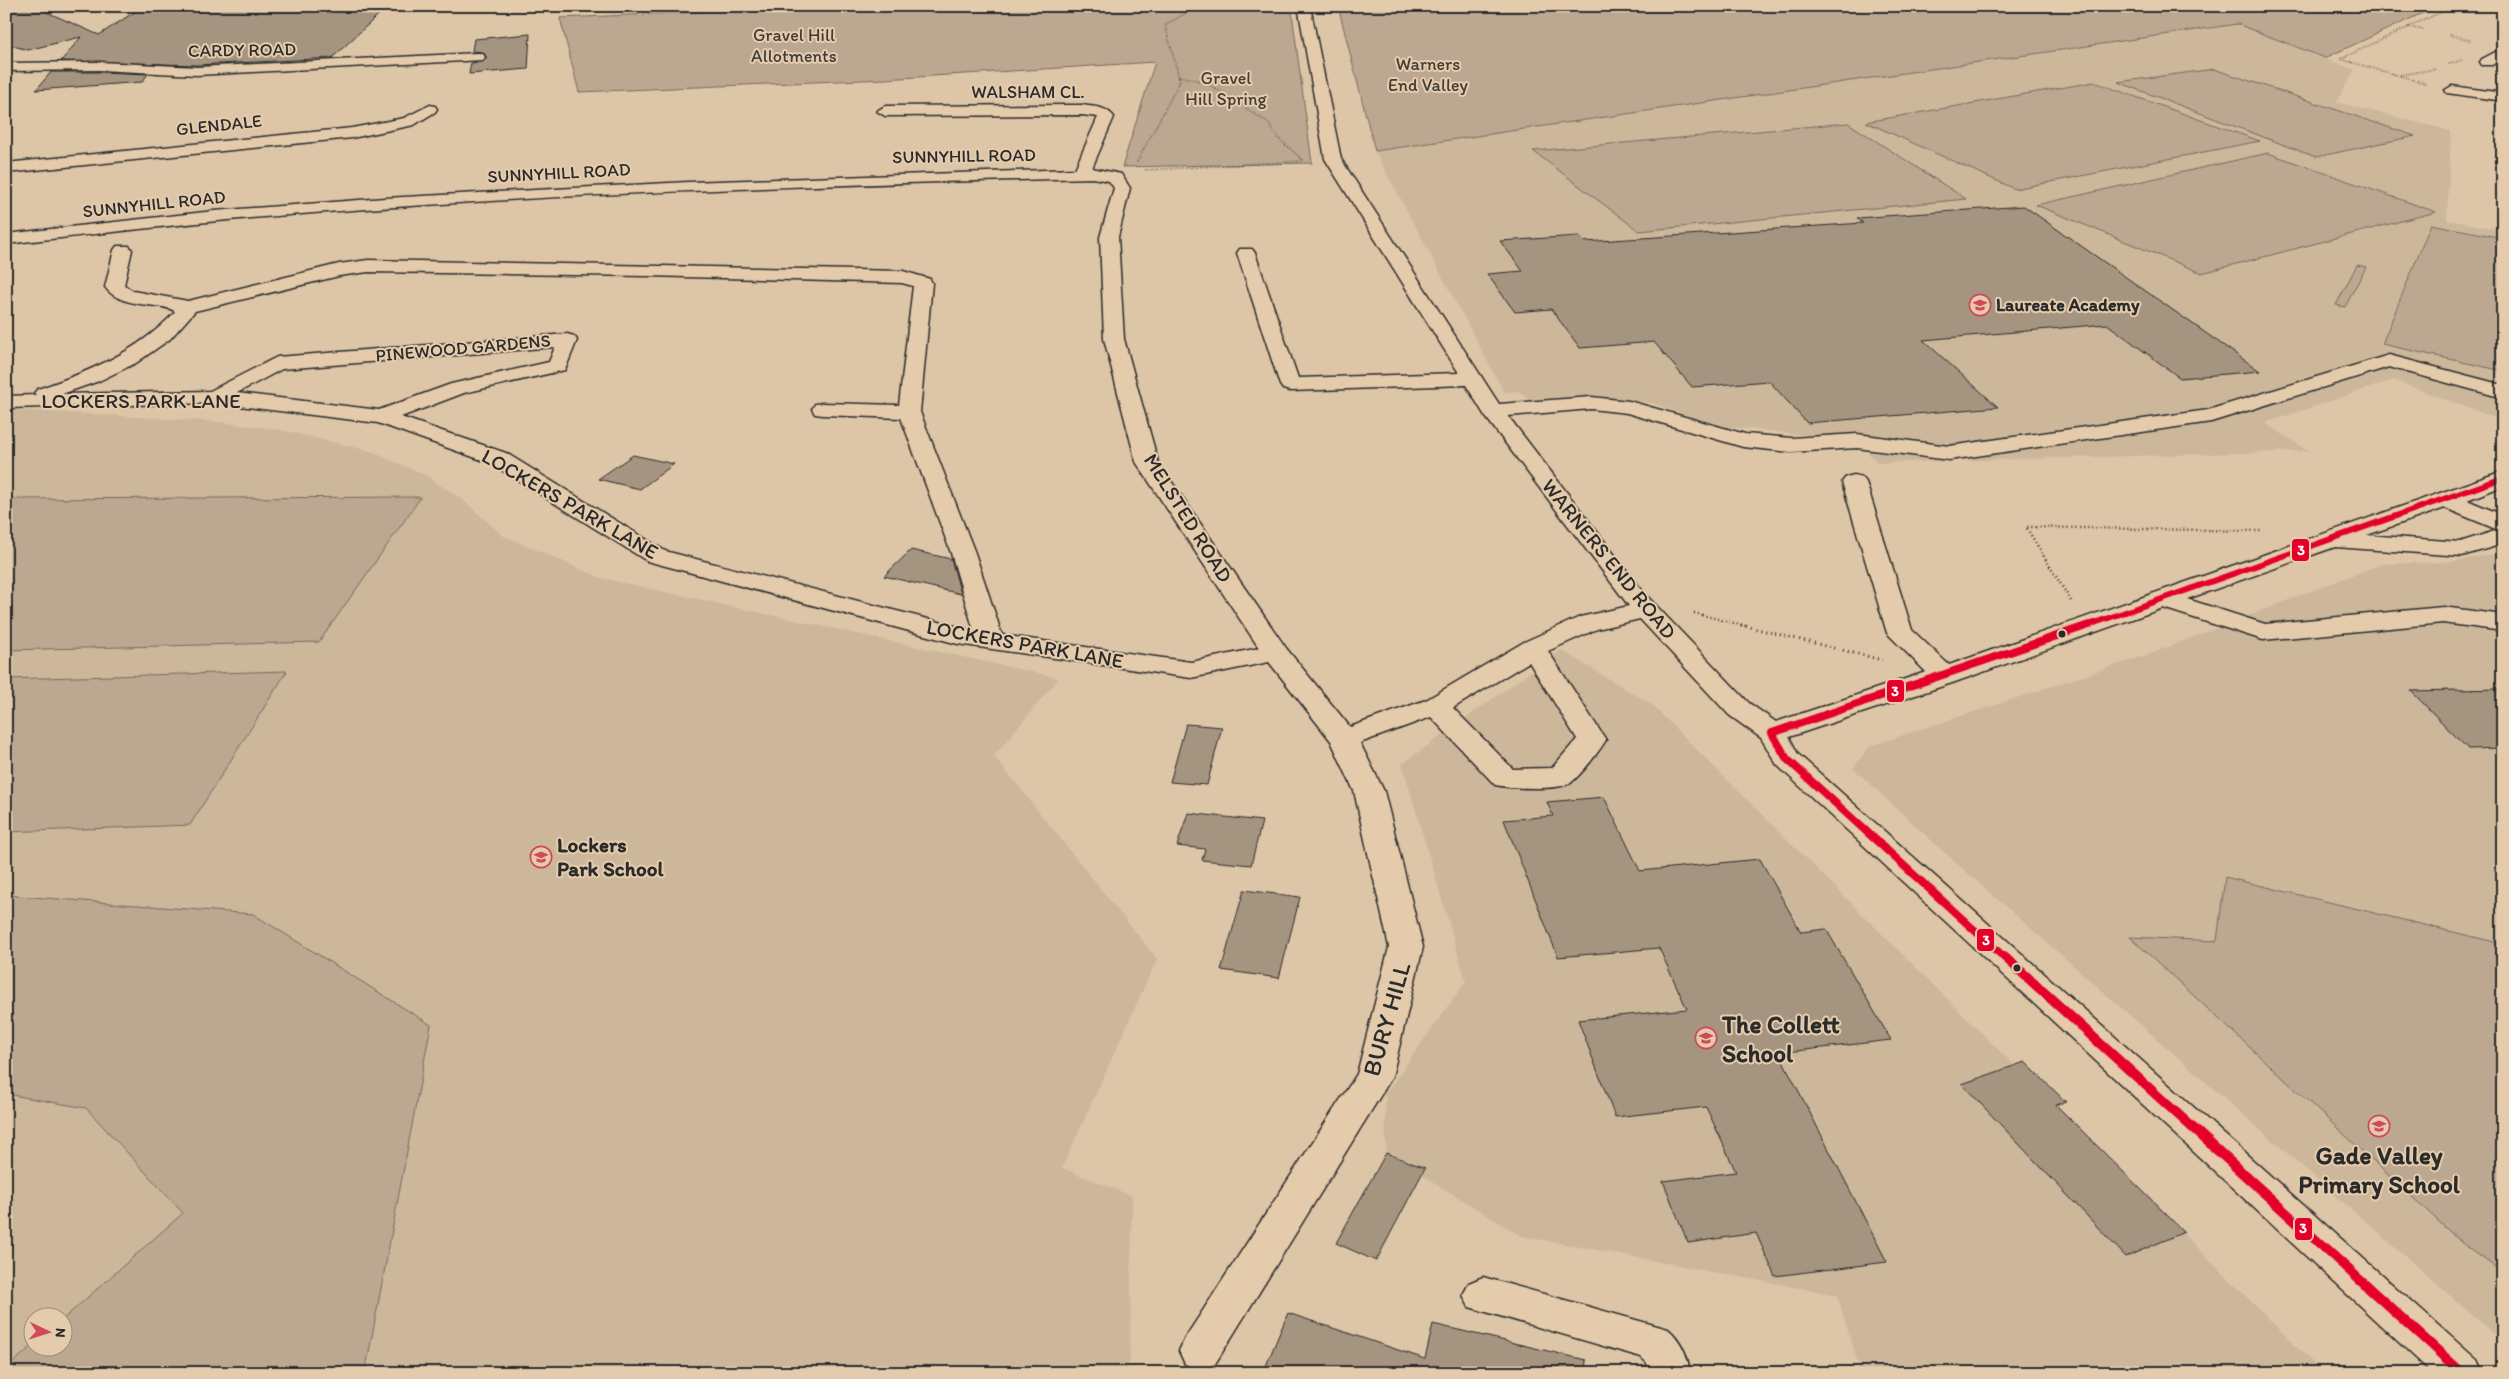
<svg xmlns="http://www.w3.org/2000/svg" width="2509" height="1379" viewBox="0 0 2509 1379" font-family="Itim,sans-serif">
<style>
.built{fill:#ccb79b;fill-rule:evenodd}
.green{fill:#bca890;stroke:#746a5e}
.building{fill:#a59580;stroke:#2b2b2b}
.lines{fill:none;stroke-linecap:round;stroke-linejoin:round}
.minor-casing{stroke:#2b2b2b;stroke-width:3}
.path-far2{stroke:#2b2b2b;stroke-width:2;stroke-dasharray:0.5 2;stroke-linecap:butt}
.path-far1{stroke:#2b2b2b;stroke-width:2.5;stroke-dasharray:1 3;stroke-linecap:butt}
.path{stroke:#2b2b2b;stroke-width:3;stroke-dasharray:1 4;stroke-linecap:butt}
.minor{fill:#e4cbac;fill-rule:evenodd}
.bus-1-far2-casing{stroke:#e4cbac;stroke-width:9}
.bus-1-far1-casing{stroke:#e4cbac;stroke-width:12}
.bus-1-casing{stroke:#e4cbac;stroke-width:14}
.bus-1-far2{stroke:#e4002b;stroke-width:6}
.bus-1-far1{stroke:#e4002b;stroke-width:8}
.bus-1{stroke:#e4002b;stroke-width:10}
.bus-dot{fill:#2b2b2b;stroke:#e4cbac;stroke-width:2}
.labels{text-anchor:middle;stroke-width:4;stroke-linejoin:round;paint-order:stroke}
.far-park-label{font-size:18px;fill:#413e3a;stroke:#e4cbac}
.far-street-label{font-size:18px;fill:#2b2b2b;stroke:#e4cbac}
.far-poi-label{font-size:18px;font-weight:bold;fill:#2b2b2b;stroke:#e4cbac;text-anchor:start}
.street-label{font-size:21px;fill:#2b2b2b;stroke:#e4cbac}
.poi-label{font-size:21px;font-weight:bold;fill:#2b2b2b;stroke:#e4cbac;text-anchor:start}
.near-street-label{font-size:25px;fill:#2b2b2b;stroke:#e4cbac}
.near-poi-label{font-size:25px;font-weight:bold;fill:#2b2b2b;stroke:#e4cbac;text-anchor:start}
.line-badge{stroke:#e4cbac;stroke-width:2}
.badge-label{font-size:14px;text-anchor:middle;font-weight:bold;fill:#fff}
</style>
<rect width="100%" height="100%" fill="#ddc5a7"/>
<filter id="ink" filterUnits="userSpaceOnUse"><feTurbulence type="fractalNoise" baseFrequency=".02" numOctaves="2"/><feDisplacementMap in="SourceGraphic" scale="10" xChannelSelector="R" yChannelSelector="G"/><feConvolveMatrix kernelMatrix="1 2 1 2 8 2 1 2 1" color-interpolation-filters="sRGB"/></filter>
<g filter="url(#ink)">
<path class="built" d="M2238,24L2355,70L2336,102L2451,131L2447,220L2503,230V421L2393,380L2265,423L2309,451L1878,463L1857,441L1714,425L1652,403L1588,396L1529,400L1519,391L1504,392L1375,151Z
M6,409L219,422L287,431L370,451L423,474L463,500L502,535L601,578L1059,678L994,756L1157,959L1062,1168L1132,1196L1130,1361L1124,1373H6ZM32,1316H62V1346H32Z
M2503,553V1342L1947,855L1853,768L1870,746L2150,654L2381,564L2449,562Z
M1561,650L1652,705L2323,1373H1861L1837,1295L1521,1236L1386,1153L1385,1094L1466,981L1402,764Z"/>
<path class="green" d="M836,6H1291L1312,163L1122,167L1155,62L885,79L579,92L560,18Z
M1338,6H2438L2325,58L2237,24L1375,151Z
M2214,69L2415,136L2316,157L2118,82Z
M2094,82L2260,141L2015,189L1866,122Z
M1848,123L1966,199L1639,231L1533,151Z
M2268,153L2436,212L2202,273L2036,205Z
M2431,224L2503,238V371L2382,344Z
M2357,265L2366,267L2345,307L2336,305Z
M421,497L319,642L6,650V499Z
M287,671L190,825L6,832V679Z
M2225,877L2503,944V1273L2462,1243L2130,937L2217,941Z
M6,895L253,914L431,1025L365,1373H6V1369L32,1346H62L63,1319L183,1213L86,1108L6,1094Z"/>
<path class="building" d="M6,6H33L99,35L139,9L388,6L332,58L197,65L61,61L81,37L28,50L6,44Z
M530,34L528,69L469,74L471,63L483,62L487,58L483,52L472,51L474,39Z
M51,72H99L148,74L142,82L36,90Z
M2024,206L2260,371L2180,378L2107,324L1923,340L1998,407L1807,423L1769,381L1692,387L1654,342L1580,348L1551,309L1515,312L1487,274L1523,271L1500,241L1579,236L1584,242L1863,223L1857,218Z
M633,455L674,464L640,489L598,479Z
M911,550L951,559L961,594L884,576Z
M2503,689V748L2468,749L2411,691Z
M1186,724L1222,727L1207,785L1170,782Z
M1604,797L1640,871L1760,859L1801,932L1826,929L1891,1040L1779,1053L1887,1262L1775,1276L1756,1233L1688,1243L1663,1181L1736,1172L1706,1107L1615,1117L1578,1020L1687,1009L1659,948L1558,957L1504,820L1553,816L1547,802Z
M1188,813L1262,821L1251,865L1202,860L1205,849L1177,846Z
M1244,890L1300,897L1279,978L1221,970Z
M2025,1062L2066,1102L2056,1105L2184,1232L2126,1257L1962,1084Z
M1386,1153L1425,1168L1376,1261L1336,1243Z
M1288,1313L1425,1359L1433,1324L1586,1360L1585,1373H1263Z"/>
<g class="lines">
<g class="minor-casing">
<path id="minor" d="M1298,6H1310L1341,159L1499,404L1591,397L1629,401L1745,434L1791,438L1857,434L1949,446L2208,410L2389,355L2503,385V398L2389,367L2211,422L1949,460L1857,448L1791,452L1743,447L1627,413L1591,409L1508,416L1644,593L1749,703L1776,722L1926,672L1887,633L1842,482L1846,477L1854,475L1862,477L1866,482L1912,630L1949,665L2503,471V486L2467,500L2503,515V544L2462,556L2335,547L2187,599L2265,624L2443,607L2503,615V631L2443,623L2263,640L2163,608L1955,682L1789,737L1798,754L2477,1360L2483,1373H2432L1777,765L1761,738L1729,715L1640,619L1597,629L1548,651L1606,740C1597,754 1584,771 1572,782C1561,791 1508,788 1495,785L1431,717L1360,743L1384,791L1423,947L1392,1077L1215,1364L1200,1370L1185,1364L1179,1351L1185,1338L1357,1074L1389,947L1354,791L1331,741L1269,662L1191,678L958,644L647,561L490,463L378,423L214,403L6,408V396L36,395L34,393L38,389C88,372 138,352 175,312C168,302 120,310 105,287L114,250L117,246H129L132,250L124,285L133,291L188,301L339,264L368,260L903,271L930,279L932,283L920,412L975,553L1002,635L1191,662L1259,648L1136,462L1104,339L1100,237L1114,188L1109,181L1093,178C813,185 531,194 251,218C169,225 88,235 6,244V234L214,211L385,198L688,182L1075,169L1098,117L1082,115L885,116L877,111L885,106L1082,105C1094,107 1106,106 1114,117L1092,168L1121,174L1130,188L1118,237L1124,339L1158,462L1286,648L1350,727L1426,700L1524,642L1580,617L1629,606L1485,416L1466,385L1290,391L1283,389L1280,385L1237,253L1240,249H1252L1255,253L1298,378L1459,373L1325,159ZM368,272L648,276L902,283L913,286L899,405L823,403L815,404L812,409L815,414L823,415L901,418L951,553L974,631L665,551L506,453L401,417L464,393L565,370L577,340L574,336L567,334L277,357L210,391L62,394L99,381L136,363L170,339L195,311L339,276ZM555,347L549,362L451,384L379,410L237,393L282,369ZM2445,508L2498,530L2460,542L2367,535ZM1529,662L1577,739L1552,768L1513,769L1453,708Z
M2503,48V58L2492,65H2482L2480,62L2482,59Z
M478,53L483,54L485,57L483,60L197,75L99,70L6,71V63L99,62L197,67Z
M2452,86L2503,93V101L2447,93L2445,90Z
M430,105L435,106L437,109L435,112L414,125L352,138L6,173V163L352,128L404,118Z
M1483,1277L1668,1329C1681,1340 1688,1356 1690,1373H1648L1647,1363L1641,1357L1469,1307L1463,1295L1469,1283Z"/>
</g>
<path class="path-far2" d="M2408,27L2424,30
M2450,35L2472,40
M2449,64L2462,60
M2400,75L2436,69
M1179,76L1204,82L1230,97L1268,123L1279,139L1303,160
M2425,83L2340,59L2454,6
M1137,162L1180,81L1165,25L1198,6
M1145,170L1304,161"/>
<path class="path-far1" d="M2071,601L2026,527L2261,531
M1694,613L1746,626"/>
<path class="path" d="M1741,625L1882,660"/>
<use href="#minor" class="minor"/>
<g class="bus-1-far2-casing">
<path id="bus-1-far2" d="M2086,626L2503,478"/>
</g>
<g class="bus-1-far1-casing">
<path id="bus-1-far1" d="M2005,958L1787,759L1772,733L2089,625"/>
</g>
<g class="bus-1-casing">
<path id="bus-1" d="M2004,956L2462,1373"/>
</g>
<use href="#bus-1-far2" class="bus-1-far2"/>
<use href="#bus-1-far1" class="bus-1-far1"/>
<use href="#bus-1" class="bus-1"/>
</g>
</g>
<defs>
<g id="school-ring" transform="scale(1.125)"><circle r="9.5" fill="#e4cbac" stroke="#d1495b" stroke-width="1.5"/><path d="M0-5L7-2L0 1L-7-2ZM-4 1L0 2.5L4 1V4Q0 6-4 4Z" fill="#d1495b"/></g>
</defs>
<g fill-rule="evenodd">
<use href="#school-ring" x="1980" y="305"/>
<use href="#school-ring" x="541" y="857"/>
<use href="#school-ring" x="1706" y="1038"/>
<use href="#school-ring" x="2379" y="1126"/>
</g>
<g class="bus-dot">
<circle cx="2062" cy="634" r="4.5"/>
<circle cx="2017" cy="968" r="4.5"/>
</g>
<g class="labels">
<g class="far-park-label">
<text x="794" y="41">Gravel Hill<tspan x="794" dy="21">Allotments</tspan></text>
<text x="1428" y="70">Warners<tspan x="1428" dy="21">End Valley</tspan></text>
<text x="1226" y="84">Gravel<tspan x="1226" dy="21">Hill Spring</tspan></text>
</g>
<g class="far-street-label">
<text transform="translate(242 50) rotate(-1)" y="6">CARDY ROAD</text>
<text x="1028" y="98">WALSHAM CL.</text>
<text transform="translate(219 125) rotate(-6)" y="6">GLENDALE</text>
<text transform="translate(964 156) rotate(-1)" y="6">SUNNYHILL ROAD</text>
<text transform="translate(559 173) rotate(-3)" y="6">SUNNYHILL ROAD</text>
<text transform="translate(154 204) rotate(-6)" y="6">SUNNYHILL ROAD</text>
<text transform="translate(463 348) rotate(-5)" y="6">PINEWOOD GARDENS</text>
</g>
<g class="far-poi-label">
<text x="1996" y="311">Laureate Academy</text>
</g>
<g class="street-label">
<text x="141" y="408">LOCKERS PARK LANE</text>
<text transform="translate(570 504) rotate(30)" y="7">LOCKERS PARK LANE</text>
<text transform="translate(1188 518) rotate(58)" y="7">MELSTED ROAD</text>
<text transform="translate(1609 559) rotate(51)" y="7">WARNERS END ROAD</text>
<text transform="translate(1025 644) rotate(10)" y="7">LOCKERS PARK LANE</text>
</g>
<g class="poi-label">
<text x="557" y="852">Lockers<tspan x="557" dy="24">Park School</tspan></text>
</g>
<g class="near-street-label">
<text transform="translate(1386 1019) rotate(-74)" y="9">BURY HILL</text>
</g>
<g class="near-poi-label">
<text x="1722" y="1033">The Collett<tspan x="1722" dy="29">School</tspan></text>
<text x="2379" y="1164" text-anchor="middle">Gade Valley<tspan x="2379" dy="29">Primary School</tspan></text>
</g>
</g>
<g class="line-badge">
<rect x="2291" y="538" width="19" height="24" rx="5" fill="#e4002b"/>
<rect x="1886" y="679" width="19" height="24" rx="5" fill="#e4002b"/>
<rect x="1976" y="928" width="19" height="24" rx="5" fill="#e4002b"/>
<rect x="2294" y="1217" width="19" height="24" rx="5" fill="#e4002b"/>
</g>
<g class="badge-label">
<text x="2301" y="555">3</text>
<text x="1895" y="696">3</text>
<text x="1986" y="945">3</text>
<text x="2303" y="1233">3</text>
</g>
<rect width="2509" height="1379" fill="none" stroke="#e4cbac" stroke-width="25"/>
<rect x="12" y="12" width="2484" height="1354" fill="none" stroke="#2b2b2b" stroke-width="2" filter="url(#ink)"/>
<g transform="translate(48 1332) rotate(94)"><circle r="24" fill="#e4cbac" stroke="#9a8b78"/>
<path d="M0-4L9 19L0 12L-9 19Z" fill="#d1495b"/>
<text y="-8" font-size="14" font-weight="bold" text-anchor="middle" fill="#2b2b2b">N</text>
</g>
</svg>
